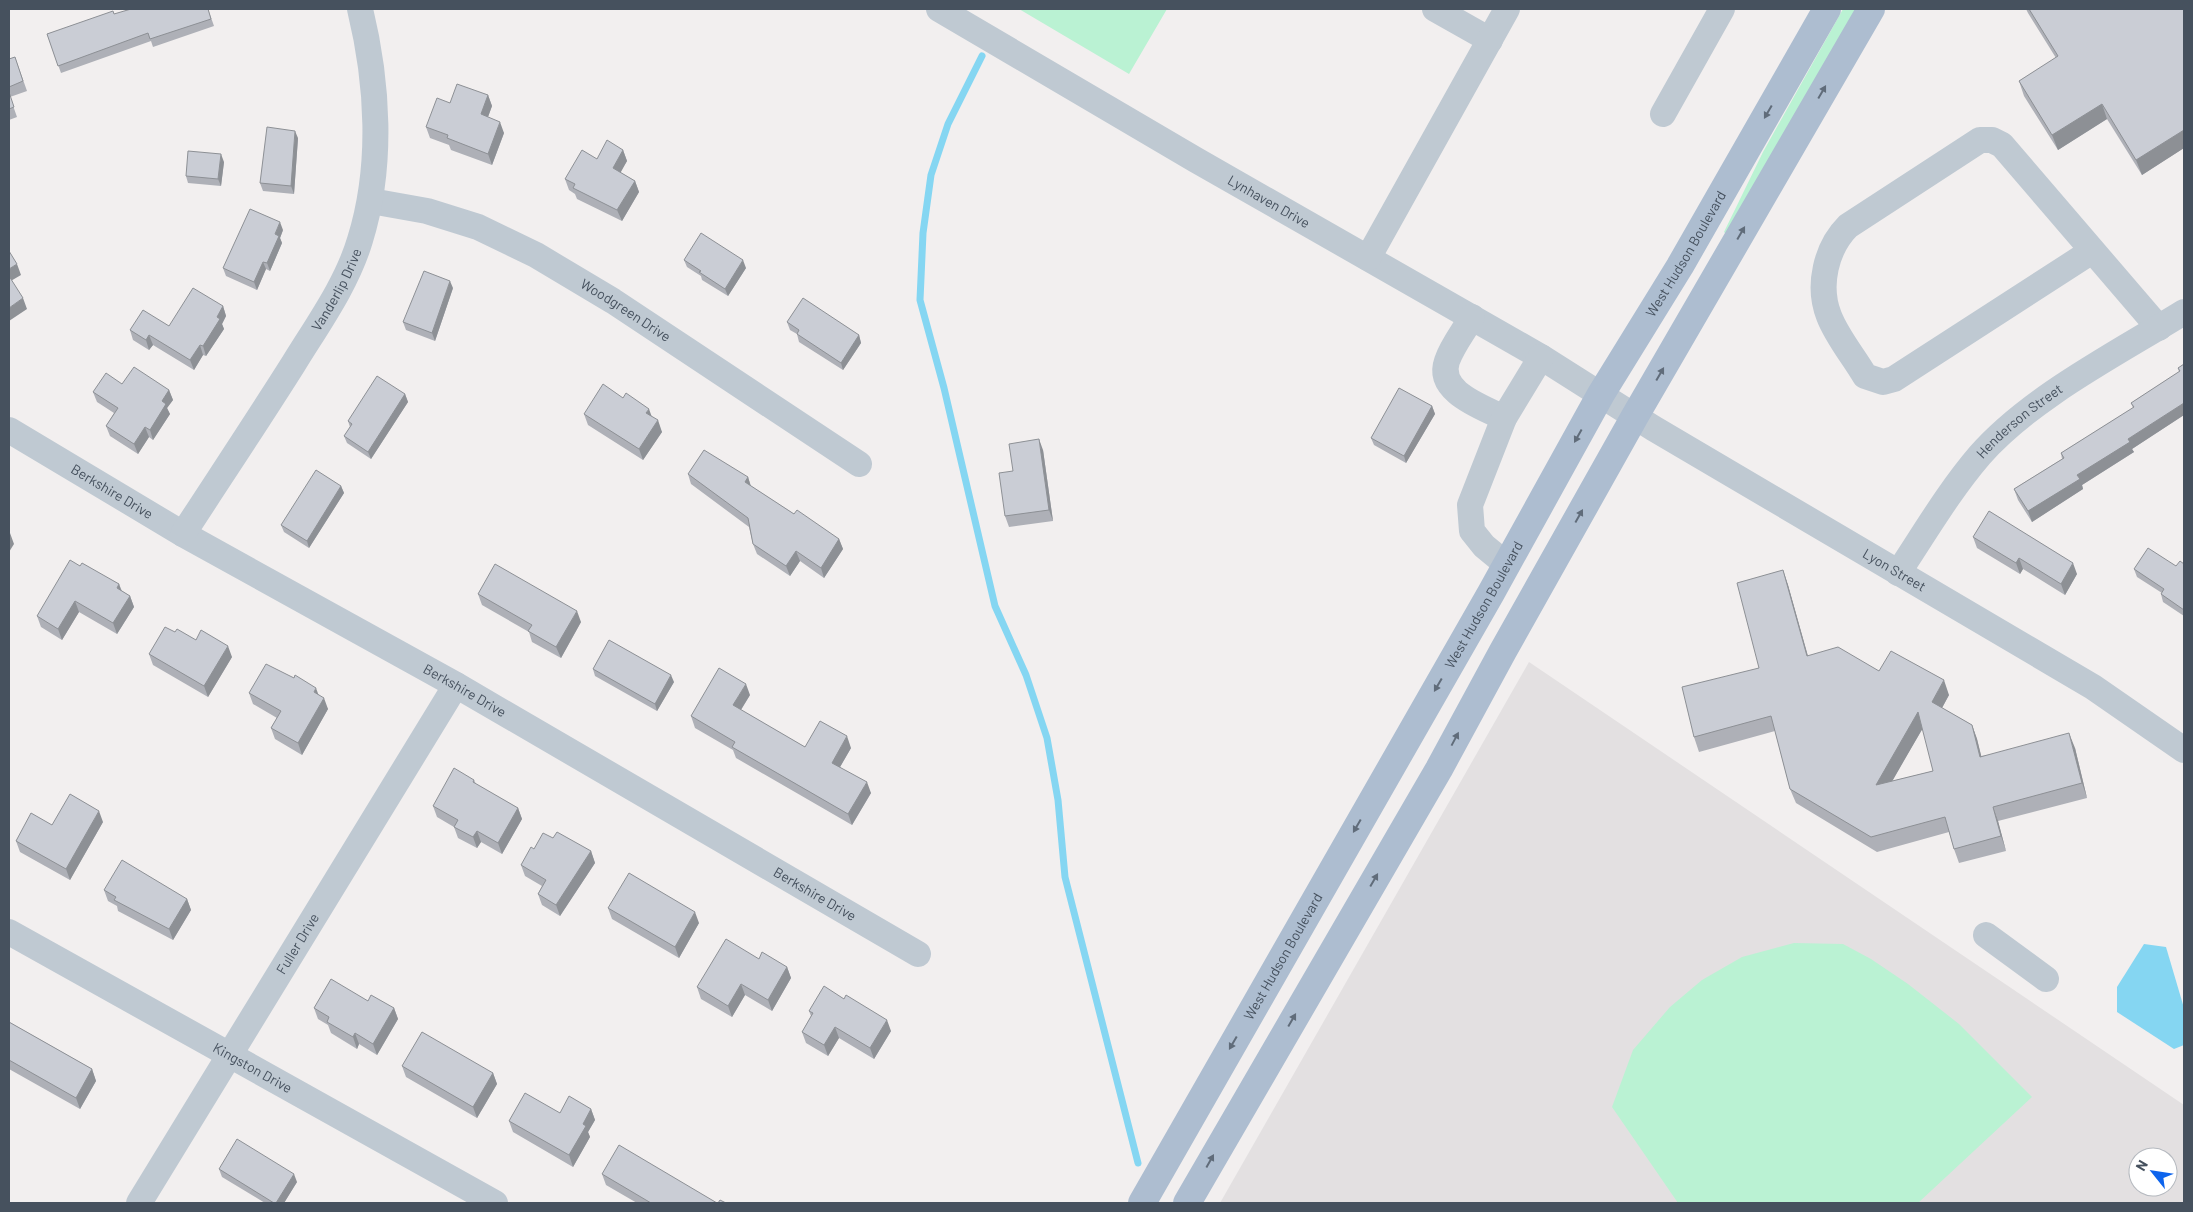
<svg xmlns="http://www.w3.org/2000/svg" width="2193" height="1212" viewBox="0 0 2193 1212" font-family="Barlow,sans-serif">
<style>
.education{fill:#e3e0e1;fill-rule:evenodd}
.green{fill:#baf2d3}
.water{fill:#85d6f2}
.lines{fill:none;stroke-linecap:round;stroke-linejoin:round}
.stream{stroke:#85d6f2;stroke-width:7}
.minor{stroke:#bfc9d2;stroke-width:26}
.major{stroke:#adbdd0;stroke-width:28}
.wall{fill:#aeb0b7;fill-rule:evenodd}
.shaded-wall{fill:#8d9095}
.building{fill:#cacdd5;stroke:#8d9095;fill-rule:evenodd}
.oneway{fill:#606c7a}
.labels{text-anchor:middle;stroke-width:4;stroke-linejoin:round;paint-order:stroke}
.street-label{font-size:14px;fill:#46515e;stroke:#fff}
</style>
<rect width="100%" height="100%" fill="#f2efef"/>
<path class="education" d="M1529,662L2184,1105V1203H1220ZM2138,1157H2168V1187H2138Z"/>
<path class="green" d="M1019,9H1167L1129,74Z
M1843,9H1856L1726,234L1724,232L1763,152Z
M1794,943L1843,944L1871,959L1908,984L1959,1024L2032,1097L1918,1203H1678L1612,1107L1633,1050L1670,1007L1702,980L1742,957Z"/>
<path class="water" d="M2144,944L2166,947L2184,1008V1045L2174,1049L2117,1012V987Z"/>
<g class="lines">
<path class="stream" d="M982,56L948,124L931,175L923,233L920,300L944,388L995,606L1026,675L1047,738L1058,800L1065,877L1138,1163"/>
<g class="minor">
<path id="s1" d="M939,9L1196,160L1541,357L1653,428L2093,687L2184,750"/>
<path d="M1435,9L1490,40"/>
<path d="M1663,114L1722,9"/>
<path id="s2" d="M371,201L427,211L478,227L536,255L613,301L859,464"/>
<path d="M2092,251L1894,379L1883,382L1865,376C1854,357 1837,337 1829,316C1817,286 1826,248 1848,226L1980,140H1992L2002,145L2159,328"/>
<path d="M1368,258L1507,9"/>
<path d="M1472,317C1464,331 1452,346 1447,361C1436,392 1483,407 1504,418"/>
<path id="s3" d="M9,430L183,534L456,685L918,954"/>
<path id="s4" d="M183,534C220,477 258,420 294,363C318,324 347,284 360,240C383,166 378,83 360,9"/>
<path d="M1507,565L1484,546L1472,531L1470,505L1504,418L1541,357"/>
<path id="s5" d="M1898,573C1924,534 1949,491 1980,455C2031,397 2118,353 2184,312"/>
<path id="s6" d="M9,932L495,1203"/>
<path d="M1986,935L2046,979"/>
<path id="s7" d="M139,1203L456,685"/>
</g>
<g class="major">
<path id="s8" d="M1142,1203L1491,593L1601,394L1680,266L1827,9"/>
<path d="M1187,1203L1439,769L1503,651L1635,416L1871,9"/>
</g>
</g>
<path class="wall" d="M208,9L214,26L153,47L151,41L61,73L47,34L114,14Z
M2026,9H2184V148L2142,175L2107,119L2058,150L2024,96L2019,81L2056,58L2028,13Z
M15,57L27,91L10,97L17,117L9,120V59Z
M488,95L492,106L488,117L504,133L492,165L451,150L449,145L430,138L426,127L450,103Z
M298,138L294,194L263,191L260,183Z
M623,150L627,161L620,172L635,181L639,192L622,221L577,199L575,194L569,190L565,179L597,159Z
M224,162L221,186L188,183L186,176Z
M283,230L280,238L282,243L270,271L266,269L257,290L226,276L223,268Z
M684,260L746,268L728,296L702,280L701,276L687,267Z
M453,288L435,341L406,330L403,322Z
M223,306L226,316L222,324L224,329L206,356L203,355L194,370L153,345L149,350L133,340L130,330L169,326Z
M787,322L859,335L861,343L843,370L799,342L797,334L790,330Z
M2184,364V415L2132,449L2134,452L2082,485L2083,489L2032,522L2018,500L2014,489L2062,459L2061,453L2133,408L2131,403L2179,372L2178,368Z
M122,384L169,390L173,400L167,408L170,414L153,440L149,437L138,454L110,436L106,426L114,413L97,402L93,392Z
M405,394L408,402L371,459L347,443L344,436L350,427L348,421Z
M1432,406L1435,414L1406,463L1374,445L1371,438Z
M584,414L652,417L662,432L643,460L588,425Z
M1043,450L1053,521L1009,527L1005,516L1013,471Z
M688,474L748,477L751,486L794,514L839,539L843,549L824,578L800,561L790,576L757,554L753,544L749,527L691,484Z
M341,486L344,493L309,548L284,532L281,525Z
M1973,537L2077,574L2065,595L2023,569L2020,574L1977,548Z
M2184,564V616L2163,602L2161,594L2162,593L2137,577L2134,569L2176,566Z
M80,566L119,584L122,591L130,596L134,607L117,634L79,612L62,640L41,627L37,616Z
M1783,570L1788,585L1808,656L1879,671L1949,695L1942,708L1972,725L1977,739L1981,756L2075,748L2087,798L1998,821L2006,851L1959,863L1954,849L1949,832L1877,852L1796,803L1790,789L1775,731L1699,752L1694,737L1759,668ZM1923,728L1933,771L1892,781L1904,760Z
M478,594L581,622L561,658L532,642L529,632L482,605Z
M175,632L232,657L208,697L153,665L149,654Z
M593,669L674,682L657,711L595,676Z
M249,693L319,695L328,709L302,755L275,739L271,728L277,718L253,704Z
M750,695L741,710L805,747L851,748L840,767L871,793L852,825L736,758L733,750L695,728L691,716Z
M474,780L476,784L518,808L522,819L502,854L481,842L477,848L458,838L454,827L437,817L433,806Z
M103,822L70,880L20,852L16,841L52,825Z
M553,838L591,851L595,863L560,916L542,905L538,894L542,886L525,876L521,865L534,849Z
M104,890L187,899L191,910L173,940L118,911L117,906L108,901Z
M608,908L699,923L679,958L612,919Z
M787,967L791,978L772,1011L745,995L732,1017L701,999L697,987Z
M368,1001L394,1008L398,1019L377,1055L359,1044L357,1049L331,1033L328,1025L318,1019L314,1008Z
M809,1011L891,1031L874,1059L839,1038L828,1056L806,1043L802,1032L811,1016Z
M9,1022L92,1069L96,1081L80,1109L9,1069Z
M402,1066L493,1073L497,1084L477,1118L406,1077Z
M591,1109L595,1120L588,1132L590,1137L573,1167L513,1132L509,1121L560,1113Z
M219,1169L297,1182L284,1203H265L222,1177Z
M602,1174L717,1203H637L606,1185Z"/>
<path class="shaded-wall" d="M488,95L492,106L485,125L481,114Z
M2102,104L2107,119L2058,150L2052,135Z
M500,122L504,133L492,165L488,154Z
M2184,130V148L2142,175L2136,160Z
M295,131L298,138L294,194L291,186Z
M623,150L627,161L617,179L613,168Z
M221,154L224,162L221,186L218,179Z
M635,181L639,192L622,221L617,210Z
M280,222L283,230L280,238L282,243L270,271L267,263L275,234Z
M743,260L746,268L728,296L725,289Z
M263,262L266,269L257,290L254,282Z
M17,264L21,275L9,282V269Z
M450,281L453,288L435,341L432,333Z
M23,298L27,309L9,321V308Z
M223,306L226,316L222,324L224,329L206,356L203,346L217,317Z
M149,335L153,345L149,350L146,340Z
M859,335L861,343L843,370L841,363Z
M200,345L203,355L194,370L190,360Z
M169,390L173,400L167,408L170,414L153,440L150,430L162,401Z
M405,394L408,402L371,459L368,452Z
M2184,403V415L2132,449L2134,452L2082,485L2083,489L2032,522L2028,511L2077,475L2128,439Z
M1432,406L1435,414L1406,463L1404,456Z
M649,409L653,420L646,413Z
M658,420L662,432L643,460L639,449Z
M145,427L149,437L138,454L134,444Z
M1039,439L1043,450L1053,521L1049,510Z
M748,477L751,487L745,482Z
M341,486L344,493L309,548L307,541Z
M10,533L14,544L9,552V534Z
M839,539L843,549L824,578L821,568Z
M796,551L800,561L790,576L786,566Z
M2019,558L2023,569L2020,574L2016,563Z
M2073,563L2077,574L2065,595L2061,584Z
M1783,570L1788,585L1812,671L1807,656Z
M119,584L123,596L117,588Z
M130,596L134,607L117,634L113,623Z
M75,601L79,612L62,640L58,629Z
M577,611L581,622L561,658L556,647Z
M228,646L232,657L208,697L204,686Z
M671,675L674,682L657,711L655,704Z
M1944,680L1949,695L1937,717L1932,702Z
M746,684L750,695L737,716L733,705Z
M316,688L320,699L314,692Z
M324,698L328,709L302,755L298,743Z
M1918,712L1924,726L1882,799L1876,785Z
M1972,725L1977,739L1985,771L1980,757Z
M2069,733L2075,748L2087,798L2082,783Z
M847,736L851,748L836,774L832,763Z
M867,782L871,793L852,825L848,814Z
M1993,807L1998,821L2006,851L2001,836Z
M518,808L522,819L502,854L498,843Z
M99,811L103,822L70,880L66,869Z
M477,831L481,842L477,848L473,837Z
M591,851L595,863L560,916L556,905Z
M187,899L191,910L173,940L169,929Z
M695,912L699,923L679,958L675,947Z
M787,967L791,978L772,1011L768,1000Z
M741,984L745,995L732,1017L728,1006Z
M394,1008L398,1019L377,1055L373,1044Z
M887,1020L891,1031L874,1059L870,1048Z
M835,1027L839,1038L828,1056L824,1045Z
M355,1033L359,1044L357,1049L353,1037Z
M92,1069L96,1081L80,1109L76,1098Z
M493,1073L497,1084L477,1118L473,1107Z
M591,1109L595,1120L588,1132L590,1137L573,1167L569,1155L583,1124Z
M294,1174L297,1182L284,1203H276Z"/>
<path class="building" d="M131,9H208L211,19L150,39L148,33L58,66L47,34L113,11L114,14Z
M2029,9H2184V130L2136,160L2102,104L2052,135L2019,81L2058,56Z
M15,57L23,81L9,87V59Z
M457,84L488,95L481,114L500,122L488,154L447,138L448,135L426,127L437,98L450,103Z
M9,92L14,107L9,109Z
M267,127L295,131L291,186L260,183Z
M607,140L623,150L613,168L635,181L617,210L573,188L575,184L565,179L582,150L597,159Z
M188,151L221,154L218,179L186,176Z
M250,209L280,222L275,234L279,236L267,263L263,262L254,282L223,268Z
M701,233L743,260L725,289L699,272L701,271L684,260Z
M9,251L17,264L9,269Z
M424,271L450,281L432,333L403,322Z
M9,276L23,298L9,308Z
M193,288L223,306L217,317L220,319L203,346L200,345L190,360L149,335L146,340L130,330L143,310L169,326Z
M803,298L859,335L841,363L797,334L799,330L787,322Z
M2184,364V403L2128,439L2130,442L2077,475L2080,479L2028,511L2014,489L2064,458L2061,453L2134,407L2131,403L2180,371L2178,368Z
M134,367L169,390L162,401L166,404L150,430L145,427L134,444L106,426L118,408L93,392L106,373L122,384Z
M377,376L405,394L368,452L344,436L352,424L348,421Z
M603,384L623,398L626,393L649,409L646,413L658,420L639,449L584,414Z
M1399,388L1432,406L1404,456L1371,438Z
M1039,439L1049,510L1005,516L999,473L1013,471L1009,444Z
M704,450L748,477L745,482L794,514L797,510L839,539L821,568L796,551L786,566L753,544L748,518L688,474Z
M316,470L341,486L307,541L281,525Z
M1989,511L2073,563L2061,584L2019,558L2016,563L1973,537Z
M2148,548L2176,566L2180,561L2184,564V610L2161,594L2164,589L2134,569Z
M70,560L80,566L82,563L119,584L117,588L130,596L113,623L75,601L58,629L37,616Z
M495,564L577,611L556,647L528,631L532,625L478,594Z
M1783,570L1807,656L1838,647L1879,671L1891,651L1944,680L1932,702L1972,725L1980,757L2069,733L2082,783L1993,807L2001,836L1954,849L1945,817L1871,837L1790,789L1771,716L1694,737L1682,687L1759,668L1737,583ZM1918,712L1933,771L1876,785Z
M165,627L175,632L177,629L196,640L201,630L228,646L204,686L149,654Z
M609,640L671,675L655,704L593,669Z
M266,664L294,678L295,675L316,688L314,692L324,698L298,743L271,728L281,711L249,693Z
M719,668L746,684L733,705L805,747L820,721L847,736L832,763L867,782L848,814L732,747L735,742L691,716Z
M454,768L474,780L473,782L518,808L498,843L477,831L473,837L454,827L458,820L433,806Z
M70,794L99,811L66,869L16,841L31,813L52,825Z
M557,832L591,851L556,905L538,894L546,880L521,865L531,847L534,849L543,833L553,838Z
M122,860L187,899L169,929L114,900L116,897L104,890Z
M629,873L695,912L675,947L608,908Z
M726,939L759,959L762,952L787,967L768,1000L741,984L728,1006L697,987Z
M331,979L368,1001L371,995L394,1008L373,1044L355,1033L353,1037L327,1022L329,1017L314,1008Z
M824,986L844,999L846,995L887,1020L870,1048L835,1027L824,1045L802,1032L813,1013L809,1011Z
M9,1022L92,1069L76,1098L9,1060Z
M422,1032L493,1073L473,1107L402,1066Z
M525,1093L560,1113L569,1096L591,1109L583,1124L586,1126L569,1155L509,1121Z
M237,1139L294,1174L276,1203H274L219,1169Z
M619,1145L717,1203H651L602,1174Z
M720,1200L726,1203H718Z"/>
<defs><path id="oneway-solid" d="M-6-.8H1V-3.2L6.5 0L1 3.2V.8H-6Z" transform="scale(1.25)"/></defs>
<g class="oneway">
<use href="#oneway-solid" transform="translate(1822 92) rotate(-60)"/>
<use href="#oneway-solid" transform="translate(1768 112) rotate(120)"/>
<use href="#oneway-solid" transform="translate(1741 233) rotate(-60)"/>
<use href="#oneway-solid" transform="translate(1660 374) rotate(-60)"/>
<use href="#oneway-solid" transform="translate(1578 436) rotate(119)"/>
<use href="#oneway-solid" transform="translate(1579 516) rotate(-61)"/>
<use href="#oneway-solid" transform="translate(1438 685) rotate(120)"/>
<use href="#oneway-solid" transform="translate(1455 739) rotate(-62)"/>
<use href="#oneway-solid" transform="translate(1357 826) rotate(120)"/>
<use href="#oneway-solid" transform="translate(1374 880) rotate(-60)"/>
<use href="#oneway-solid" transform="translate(1292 1020) rotate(-60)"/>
<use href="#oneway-solid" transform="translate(1233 1043) rotate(120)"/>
<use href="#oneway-solid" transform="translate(1210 1161) rotate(-61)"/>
</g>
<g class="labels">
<g class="street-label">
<text dy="5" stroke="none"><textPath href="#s1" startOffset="382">Lynhaven Drive</textPath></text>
<text dy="5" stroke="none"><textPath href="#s8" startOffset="1094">West Hudson Boulevard</textPath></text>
<text dy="5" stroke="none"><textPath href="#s4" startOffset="289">Vanderlip Drive</textPath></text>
<text dy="5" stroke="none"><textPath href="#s2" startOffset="280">Woodgreen Drive</textPath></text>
<text dy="5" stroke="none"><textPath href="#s5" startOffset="196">Henderson Street</textPath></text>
<text dy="5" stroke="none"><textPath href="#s3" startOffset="120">Berkshire Drive</textPath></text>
<text dy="5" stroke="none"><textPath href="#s1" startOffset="1108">Lyon Street</textPath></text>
<text dy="5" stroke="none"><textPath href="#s8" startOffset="689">West Hudson Boulevard</textPath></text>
<text dy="5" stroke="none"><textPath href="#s3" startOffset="525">Berkshire Drive</textPath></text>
<text dy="5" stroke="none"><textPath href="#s3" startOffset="930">Berkshire Drive</textPath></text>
<text dy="5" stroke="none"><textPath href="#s7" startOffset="304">Fuller Drive</textPath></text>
<text dy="5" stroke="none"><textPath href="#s8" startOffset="284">West Hudson Boulevard</textPath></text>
<text dy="5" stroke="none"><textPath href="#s6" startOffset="279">Kingston Drive</textPath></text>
</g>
</g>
<rect width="2193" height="1212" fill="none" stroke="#46515e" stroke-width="20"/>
<g transform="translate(2153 1172) rotate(300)"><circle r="24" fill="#ffffff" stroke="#b5b9bf"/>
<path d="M0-4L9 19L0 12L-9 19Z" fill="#0d64ed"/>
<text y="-8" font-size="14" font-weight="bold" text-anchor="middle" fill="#46515e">N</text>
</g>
</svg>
